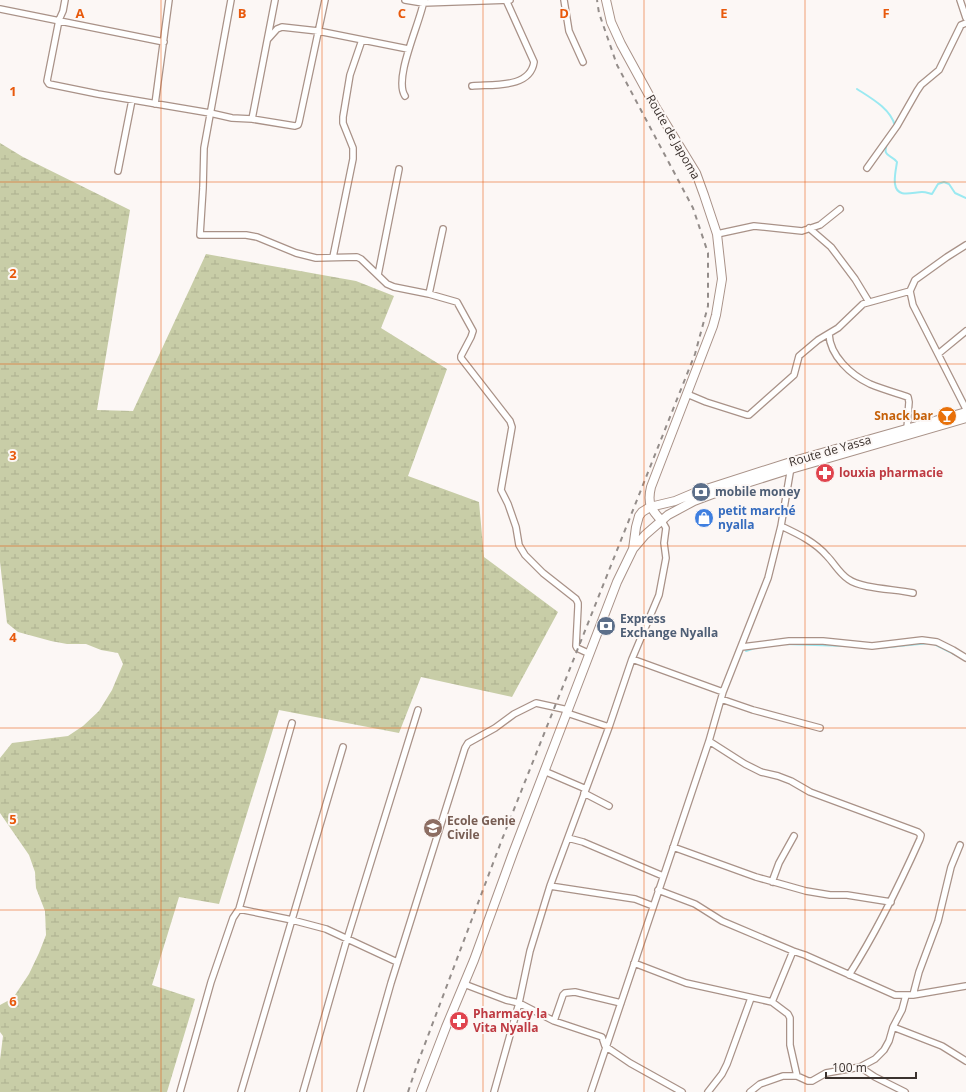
<svg xmlns="http://www.w3.org/2000/svg" width="966" height="1092" viewBox="0 0 966 1092" font-family="'Open Sans',sans-serif">
<style>
.wetland{fill:url(#wetland-marsh)}
.lines{fill:none;stroke-linecap:round;stroke-linejoin:round}
.stream{stroke:#9be9f1;stroke-width:2}
.street-casing{stroke:#a99288;stroke-width:8}
.secondary-casing{stroke:#a99288;stroke-width:10}
.primary-casing{stroke:#a99288;stroke-width:10}
.street{stroke:#fff;stroke-width:5.5}
.secondary{stroke:#fff;stroke-width:8}
.primary{stroke:#fff;stroke-width:8}
.rail{stroke:#948d8a;stroke-width:2;stroke-dasharray:5 5;stroke-linecap:butt}
.grid{fill:none;stroke:#e8590c;stroke-width:1;stroke-opacity:0.55}
.labels{text-anchor:middle;stroke-width:4;stroke-linejoin:round;paint-order:stroke}
.street-label{font-size:12px;fill:#3b322e;stroke:#fcf7f5}
.food-label{font-size:12px;font-weight:bold;fill:#c56008;stroke:#fcf7f5;text-anchor:end}
.health-label{font-size:12px;font-weight:bold;fill:#be3a42;stroke:#fcf7f5;text-anchor:start}
.service-label{font-size:12px;font-weight:bold;fill:#4e5e75;stroke:#fcf7f5;text-anchor:start}
.shop-label{font-size:12px;font-weight:bold;fill:#366cbe;stroke:#fcf7f5;text-anchor:start}
.education-label{font-size:12px;font-weight:bold;fill:#785e54;stroke:#fcf7f5;text-anchor:start}
.grid-label{font-size:13px;text-anchor:middle;font-weight:bold;fill:#e8590c;stroke:#fcf7f5;stroke-width:4;stroke-linejoin:round;paint-order:stroke}
</style>
<defs>
<pattern id="wetland-marsh" width="20" height="14" patternUnits="userSpaceOnUse"><rect width="20" height="14" fill="#c8cda7"/><path d="M1 5h8M5 5V1M11 12h8M15 12V8" fill="none" stroke="#adb090"/></pattern>
</defs>
<rect width="100%" height="100%" fill="#fcf7f5"/>
<path class="wetland" d="M0,143L23,157L130,210L97,410L133,411L206,254L356,281L394,296L381,328L447,369L408,476L479,502L484,557L558,612L512,697L421,677L399,733L279,710L219,904L179,897L152,985L195,999L167,1092H0V1060L3,1036L0,1032V1005L13,998L29,974L39,953L46,935L45,911L36,888L35,872L29,855L0,813V758L12,743L68,736L83,726L99,711L112,690L123,664L118,653L101,650L86,644H67L51,641L18,632L7,623L0,562Z"/>
<g class="lines">
<path class="stream" d="M857,89C871,98 891,109 895,126
M887,144C882,157 891,154 897,162C896,169 894,177 895,184C897,199 913,192 922,192C926,192 928,193 932,194L938,184L944,182L949,184L955,193L966,198
M784,644L846,646
M934,644L962,658
M878,648L930,643
M746,651L758,647"/>
<g class="street-casing">
<path id="street" d="M65,0L63,11L59,20L47,81L49,84L98,94L210,113L232,118L252,119L295,126L298,125L299,122L325,0
M231,0L204,148L203,188L200,235H246L257,237L296,253L316,258L357,257L361,259L387,284L394,287L429,294L457,302L473,331L471,337L461,356V358L510,421L512,427L501,490L508,504L516,527L519,545L525,555L543,573L576,599L578,603V607L576,646L577,648L590,654
M405,0L423,3L510,0
M564,0L569,31L583,62
M960,0L966,18
M0,9L164,42
M268,39L277,29L282,27L318,31L408,49
M472,86C492,84 530,89 534,62L506,0
M405,96C393,78 421,21 424,0
M155,104L169,0
M252,119L275,0
M867,168L897,126L917,91L921,85L939,70L961,25L966,23
M118,171L132,100
M809,228L831,247L855,279L869,302
M717,234L754,226L802,231L820,225L840,209
M966,245L947,257L915,280L910,291L913,305L966,409
M333,257L353,159V148L343,123V117L350,75L362,40
M378,275L399,169
M429,294L443,229
M829,334C830,356 851,375 870,384C882,389 896,393 908,397L909,402L907,429
M938,354L966,331
M687,394L706,402L747,415H749L794,375L799,356L818,340L838,328L863,304L910,291
M781,526C798,534 815,542 827,556C834,563 839,573 848,579C861,589 896,589 913,593
M742,647L789,641H823L872,646L922,640L937,642L953,650L966,658
M632,659L723,692
M721,699L753,710L820,728
M567,713L609,727
M709,741L745,764L761,772L778,776L791,781L810,792L918,832L921,835L920,839C899,886 877,931 849,975
M544,771L586,789
M584,793L609,806
M568,838L583,842L663,876
M673,847L756,877L806,891L830,895H847L891,902
M772,882L779,863L794,836
M550,886L635,899L653,906
M658,890L695,904L722,921L793,951L805,955L895,995H913L966,986
M239,909L292,723
M634,963L686,983L772,1002L788,1014L790,1018V1045L797,1076
M464,984L506,1000L519,1003L554,1021L602,1037L605,1046L630,1063L682,1092
M913,995L919,972L938,921L951,867L960,845
M772,1002L793,951
M554,1021L563,995L565,993L575,992L621,1003
M893,1027L942,1046L966,1061
M860,1067L875,1077L905,1092
M180,1092L211,982L233,918L239,909L292,920L326,929L397,962
M241,1092L343,747
M303,1092L347,939L418,710
M360,1092L391,983L465,748L468,743L495,728L514,714L536,703L568,710
M494,1092L519,1003L530,951L550,886L609,727L632,659L659,595L666,558L664,543L666,528L662,521
M591,1092L709,741L723,692L768,578L781,526L791,467
M708,1092L722,1074L727,1064L751,998
M750,1092L760,1084L783,1076H797L808,1081H812L826,1073L860,1067L875,1059L884,1050L889,1041L893,1027L902,1010L906,995"/>
</g>
<g class="secondary-casing">
<path id="secondary" d="M606,0L611,22L621,44L655,106L696,173L704,195L717,234L722,279L716,315L713,326L651,487C647,503 651,510 662,521"/>
</g>
<g class="primary-casing">
<path id="primary" d="M633,549L636,527L639,516L642,512L650,507L675,501L694,493L797,460L966,412
M421,1092L446,1027L474,960L513,853L617,582L633,549L645,535L668,515L694,501L718,492L791,469L966,418"/>
</g>
<use href="#street" class="street"/>
<use href="#secondary" class="secondary"/>
<use href="#primary" class="primary"/>
<path class="rail" d="M408,1092L417,1065L501,842L695,354L708,306V253L693,208L617,65L599,13L597,0"/>
</g>
<path class="grid" d="M161,0V1092M322,0V1092M483,0V1092M644,0V1092M805,0V1092M0,182H966M0,364H966M0,546H966M0,728H966M0,910H966"/>
<defs>
<g id="bar-disc" transform="scale(1)"><circle r="9.5" fill="#e8710a" stroke="#fcf7f5"/><path d="M-6-5H6L.8 .8V4.5H3.5V6h-7V4.5H-.8V.8Z" fill="#fff"/></g>
<g id="pharmacy-disc" transform="scale(1)"><circle r="9.5" fill="#e0444e" stroke="#fcf7f5"/><path d="M-2-6h4v4h4v4h-4v4h-4v-4h-4v-4h4Z" fill="#fff"/></g>
<g id="bank-disc" transform="scale(1)"><circle r="9.5" fill="#5c6f8a" stroke="#fcf7f5"/><path d="M-6-4H6V4H-6ZM0-2.3a2.3 2.3 0 1 0 0 4.6a2.3 2.3 0 1 0 0-4.6Z" fill="#fff"/></g>
<g id="shop-disc" transform="scale(1)"><circle r="9.5" fill="#3f7fe0" stroke="#fcf7f5"/><path d="M-5-2.5h2.3a2.7 3.5 0 0 1 5.4 0H5L5.5 6h-11ZM-1.5-2.5h3a1.5 2.3 0 0 0-3 0Z" fill="#fff"/></g>
<g id="school-disc" transform="scale(1)"><circle r="9.5" fill="#8d6e63" stroke="#fcf7f5"/><path d="M0-5L7-2L0 1L-7-2ZM-4 1L0 2.5L4 1V4Q0 6-4 4Z" fill="#fff"/></g>
</defs>
<g fill-rule="evenodd">
<use href="#bar-disc" x="947" y="416"/>
<use href="#pharmacy-disc" x="825" y="473"/>
<use href="#bank-disc" x="701" y="492"/>
<use href="#shop-disc" x="704" y="518"/>
<use href="#bank-disc" x="606" y="626"/>
<use href="#school-disc" x="433" y="828"/>
<use href="#pharmacy-disc" x="459" y="1021"/>
</g>
<g class="labels">
<g class="street-label">
<text transform="translate(673 137) rotate(60)" y="4">Route de Japoma</text>
<text transform="translate(830 451) rotate(-16)" y="4">Route de Yassa</text>
</g>
<g class="food-label">
<text x="933" y="420">Snack bar</text>
</g>
<g class="health-label">
<text x="839" y="477">louxia pharmacie</text>
<text x="473" y="1018">Pharmacy la<tspan x="473" dy="14">Vita Nyalla</tspan></text>
</g>
<g class="service-label">
<text x="715" y="496">mobile money</text>
<text x="620" y="623">Express<tspan x="620" dy="14">Exchange Nyalla</tspan></text>
</g>
<g class="shop-label">
<text x="718" y="515">petit marché<tspan x="718" dy="14">nyalla</tspan></text>
</g>
<g class="education-label">
<text x="447" y="825">Ecole Genie<tspan x="447" dy="14">Civile</tspan></text>
</g>
</g>
<g class="grid-label">
<text x="80" y="18">A</text>
<text x="242" y="18">B</text>
<text x="402" y="18">C</text>
<text x="564" y="18">D</text>
<text x="724" y="18">E</text>
<text x="886" y="18">F</text>
<text x="13" y="96">1</text>
<text x="13" y="278">2</text>
<text x="13" y="460">3</text>
<text x="13" y="642">4</text>
<text x="13" y="824">5</text>
<text x="13" y="1006">6</text>
</g>
<path d="M826 1072v6h90v-6" fill="none" stroke="#3b322e" stroke-width="2"/>
<text x="832" y="1072" font-size="12" fill="#3b322e" stroke="#fcf7f5" stroke-width="3" paint-order="stroke">100 m</text>
</svg>
